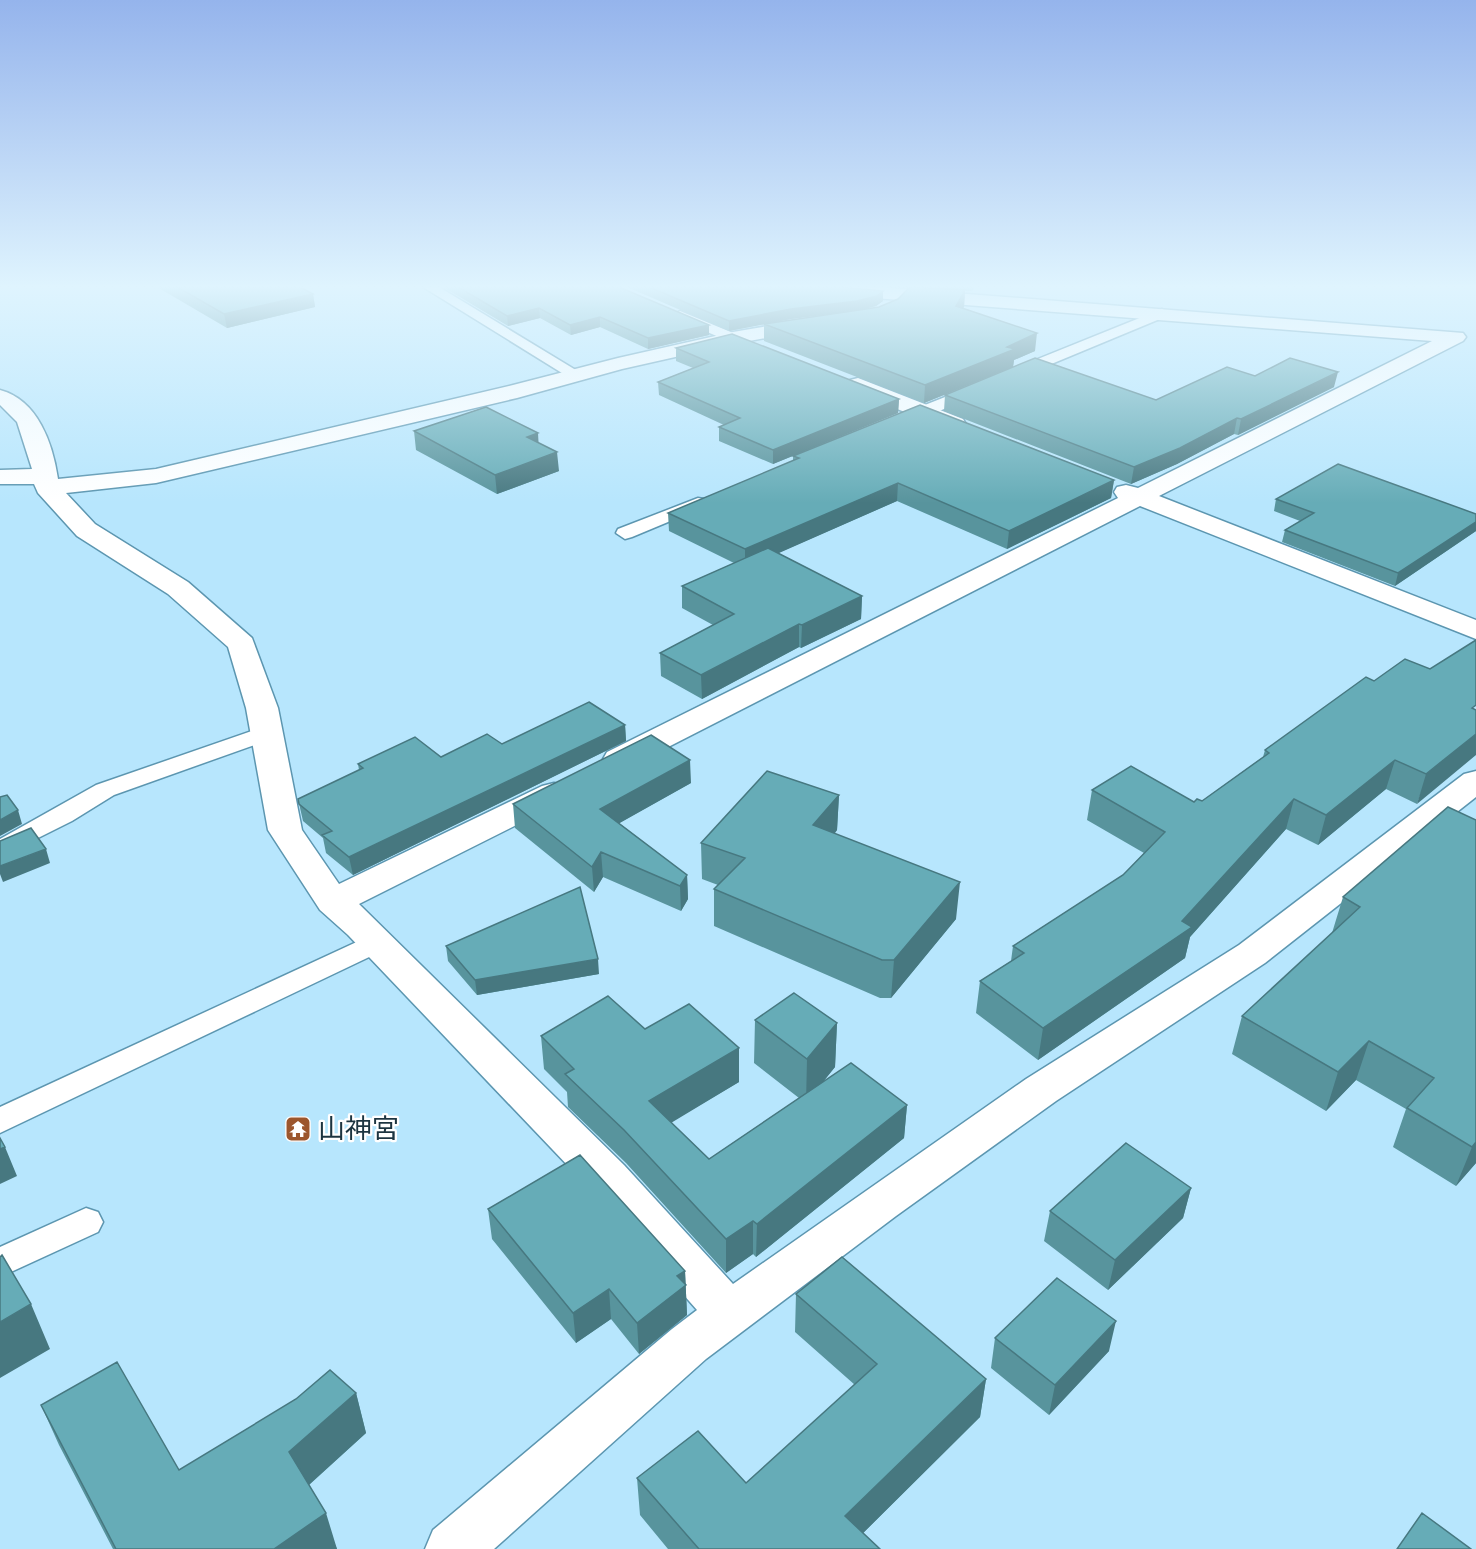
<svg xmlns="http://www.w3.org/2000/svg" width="1476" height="1549" viewBox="0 0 1476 1549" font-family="'Sofia Sans Condensed','Noto Sans JP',sans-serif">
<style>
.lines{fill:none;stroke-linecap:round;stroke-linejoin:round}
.lane-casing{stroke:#5c96b0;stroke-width:3}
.street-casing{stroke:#5c96b0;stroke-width:3}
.lane{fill:#fff;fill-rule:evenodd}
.street{fill:#fff;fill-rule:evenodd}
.wall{fill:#58949d;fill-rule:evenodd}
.shaded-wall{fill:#477880}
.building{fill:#66acb7;stroke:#477880;stroke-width:1.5}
.labels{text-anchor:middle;stroke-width:4.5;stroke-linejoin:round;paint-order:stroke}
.near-poi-label{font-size:27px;fill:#1d3541;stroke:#fff;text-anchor:start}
</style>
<rect width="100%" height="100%" fill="#b7e6fd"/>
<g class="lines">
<g class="lane-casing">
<path id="lane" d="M423,287H439L584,375L582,378H570Z
M1162,309L1169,313L1167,316L1020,377L1014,379L1006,374L1008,371Z
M680,311L738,335L740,338L733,342L728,341L675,318L673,315Z
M973,386L979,388L981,391L979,394L909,424H897L895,420L897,416Z
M698,498L704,499L707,503L704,507L632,537L625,539L616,533L618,529Z
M266,726L274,728L278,733L274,738L114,795L72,821L0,857V839L96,785Z
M376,933L386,935L390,942L386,949L0,1133V1107Z
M86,1208L98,1212L103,1222L98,1232L0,1277V1247Z"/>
</g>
<g class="street-casing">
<path id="street" d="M800,287H878L1463,333L1466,337L1463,341L1159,496L1476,620V639L1140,506L631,766L619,769L607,766L603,759L607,752L1118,498L1114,492L1117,487L1126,485L1138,488L1432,341L809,293L802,291Z
M808,319L815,321L818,325L815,329L733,344L622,369L517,398L156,483L66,493L95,524L188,582L252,638L278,708L302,830L339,884L542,786L554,783L566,786L571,793L566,800L359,904L624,1165L733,1284L1026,1079L1239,945L1464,774L1476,771V797L1265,963L1056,1101L896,1216L706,1359L494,1549H425L433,1530L672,1329L697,1310L592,1191L348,935L320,910L268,830L246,708L228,647L168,594L77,536L38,493L34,484H0V470L32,469L17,422L0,405V390C38,400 53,444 58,479L156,469L513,385L618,358L733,332Z
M858,378L963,419L966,424L963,429H947L850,390L847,385L850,380Z"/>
</g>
<use href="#lane" class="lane"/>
<use href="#street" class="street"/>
</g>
<path class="wall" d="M157,287H300L313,294L315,307L227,328Z
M443,287H619L709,325V335L648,349L600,327L571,335L540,318L508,326Z
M627,287H841L883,301L876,306L865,309L879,307L898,299L908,288L880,287H975L972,291H965L964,307L962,308L1035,351L1014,360L1013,367L924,403L764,341V324L729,331ZM828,314L767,324L791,319Z
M676,348L899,399L898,413L773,464L719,441V427L724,425L659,395L658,382L693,368L676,361Z
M1255,376L1334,387L1238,435L1234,434L1177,464L1131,484L944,411L945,395L1156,400Z
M414,431L538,443L559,471L497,494L416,450Z
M793,456L1114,480L1111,498L1007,549L897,501L778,553L862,596L861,619L801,648L799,647L702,699L661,676L660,653L713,625L682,608V586L734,563L669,531L668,513L793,461Z
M1276,499L1476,514V531L1395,586L1282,542L1285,530L1300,521L1274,511Z
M1476,640L1417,804L1386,789L1318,845L1286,829L1190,937L1185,958L1038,1060L976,1013L980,981L1011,961L1013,946L1123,875L1144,853L1087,820L1092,790L1194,802L1202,801L1263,757L1265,750L1374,681L1430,669Z
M625,725L626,741L353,875L326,853L323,838L303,821L298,799L359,770L358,764L441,757L502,744Z
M691,783L619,823L687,875L688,899L681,911L603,877L594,892L515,828L513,804Z
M839,795L837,830L835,833L956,919L891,998H880L714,926V889L718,885L702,879L701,843Z
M1476,820V1163L1456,1186L1393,1147L1406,1109L1356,1080L1326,1111L1232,1054L1242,1016L1332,933L1343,897Z
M446,946L599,974L477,995L448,961Z
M755,1020L837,1023L835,1067L822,1083L907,1105L904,1138L756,1257L753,1254L726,1273L626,1163L568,1107L567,1092L544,1069L541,1036L645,1029L739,1048V1082L671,1122L709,1159L799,1098L754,1063Z
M1191,1188L1183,1218L1108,1290L1044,1241L1050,1211Z
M488,1209L685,1271L687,1315L639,1354L611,1319L576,1343L492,1239Z
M796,1294L986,1379L980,1417L863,1533L880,1549H668L640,1515L637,1478L746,1483L855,1385L795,1332Z
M995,1338L1109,1351L1049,1415L991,1368Z
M356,1393L366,1433L309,1485L337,1549H113L59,1445L41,1405L179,1470Z"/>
<path class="shaded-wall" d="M965,290L964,307L954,323L956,306Z
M883,291V301L876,306L857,311L791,319L729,331V321Z
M313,294L315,307L227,328L224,314Z
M539,308L540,318L508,326L507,316Z
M600,317V327L571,335L570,325Z
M709,325V335L648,349V338Z
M1037,333L1035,351L1014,360L1013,367L924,403L925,385Z
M1338,372L1334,387L1238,435L1241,419Z
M899,399L898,413L773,464V450Z
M1237,418L1234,434L1177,464L1131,484L1134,467Z
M538,433L539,451L527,437Z
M557,452L559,471L497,494L495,475Z
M1114,480L1111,498L1007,549L1009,531Z
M898,483L897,501L745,568V549Z
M1476,522V531L1395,586L1398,573Z
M862,596L861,619L801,648L802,625Z
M799,624V647L702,699L701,675Z
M625,725L626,741L353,875L349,857Z
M1476,734V755L1417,804L1426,774Z
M690,760L691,783L602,833L600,809Z
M1395,760L1386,789L1318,845L1326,815Z
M839,795L837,830L812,861L813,825Z
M1294,799L1286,829L1190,937L1185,958L1038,1060L1043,1028L1182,921Z
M18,810L22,824L0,836V820Z
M46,849L50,863L3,882L0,874V866Z
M601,852L603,877L594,892L592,867Z
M687,875L688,899L681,911L680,886Z
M960,882L956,919L891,998L894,960Z
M598,959L599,974L477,995L475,980Z
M837,1023L835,1067L806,1103L807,1059Z
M1369,1041L1356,1080L1326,1111L1338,1072Z
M739,1048V1082L651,1135L649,1101Z
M907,1105L904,1138L756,1257L757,1224Z
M1476,1142V1163L1456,1186L1472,1147Z
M5,1147L17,1176L0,1184V1149Z
M1191,1188L1183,1218L1108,1290L1115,1260Z
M753,1221V1254L726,1273V1239Z
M685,1271L687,1315L639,1354L637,1323L677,1276Z
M609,1289L611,1319L576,1343L573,1313Z
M31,1304L50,1349L0,1378V1322Z
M1116,1321L1109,1351L1049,1415L1055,1385Z
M986,1379L980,1417L847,1549L845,1516Z
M356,1393L366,1433L301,1492L289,1452Z
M326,1513L337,1549H274Z"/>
<path class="building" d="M177,287H300L313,294L224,314Z
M458,287H619L709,325L648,338L600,317L570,325L539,308L507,316Z
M649,287H841L883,291L877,296L857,301L791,309L729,321Z
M910,287L965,290L956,306L1037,333L1007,347L1015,349L925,385L764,324L879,307L898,299Z
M732,334L899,399L773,450L719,427L740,418L658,382L709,362L676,348Z
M1035,358L1156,400L1227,367L1255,376L1290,358L1338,372L1241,419L1237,418L1180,448L1134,467L945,395Z
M920,405L1114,480L1009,531L898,483L745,549L668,513L799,458L793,456Z
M486,407L538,433L527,437L557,452L495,475L414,431Z
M1338,464L1476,514V522L1398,573L1285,530L1314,513L1276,499Z
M768,548L862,596L802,625L799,624L701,675L660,653L734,614L682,586Z
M1476,640V705L1472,708L1476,710V734L1426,774L1395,760L1326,815L1294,799L1182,921L1192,927L1043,1028L980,981L1024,953L1013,946L1123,875L1165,832L1092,790L1131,766L1194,802L1197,799L1202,801L1269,753L1265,750L1366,677L1374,681L1405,659L1430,669Z
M589,702L625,725L349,857L322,835L332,831L299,804L298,799L363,768L358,764L415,737L441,757L487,734L502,744Z
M651,735L690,760L600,809L687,875L680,886L601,852L592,867L513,804Z
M767,771L839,795L813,825L960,882L894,960H882L714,889L745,858L701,843Z
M7,795L18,810L0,820V797Z
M1448,807L1476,820V1142L1472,1147L1407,1108L1434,1078L1369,1041L1338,1072L1242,1016L1360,907L1343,897Z
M31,828L46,849L0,866V841Z
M580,887L598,959L475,980L446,946Z
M794,993L837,1023L807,1059L755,1020Z
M608,996L645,1029L689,1004L739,1048L649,1101L709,1159L851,1063L907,1105L757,1224L753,1221L726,1239L624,1130L565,1074L574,1069L541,1036Z
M0,1138L5,1147L0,1149Z
M1126,1143L1191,1188L1115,1260L1050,1211Z
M580,1155L685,1271L677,1276L686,1285L637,1323L609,1289L573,1313L488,1209Z
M2,1255L31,1304L0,1322V1257Z
M842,1257L986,1379L845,1516L880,1549H699L637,1478L698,1431L746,1483L877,1364L796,1294Z
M1057,1278L1116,1321L1055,1385L995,1338Z
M117,1362L179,1470L296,1399L330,1370L356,1393L289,1452L326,1513L274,1549H116L41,1405Z
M1422,1513L1471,1549H1397Z"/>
<linearGradient id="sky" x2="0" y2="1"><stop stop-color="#95b4ec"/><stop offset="0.57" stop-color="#dff4fe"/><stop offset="1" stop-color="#dff4fe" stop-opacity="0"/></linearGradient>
<rect width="1476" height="503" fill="url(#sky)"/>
<defs>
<g id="temple-square" transform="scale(1.35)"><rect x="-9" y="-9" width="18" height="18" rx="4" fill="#9c562d" stroke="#fff"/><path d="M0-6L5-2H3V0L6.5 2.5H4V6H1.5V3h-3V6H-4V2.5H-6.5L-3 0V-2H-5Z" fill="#fff"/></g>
</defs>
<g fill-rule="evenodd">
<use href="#temple-square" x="298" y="1129"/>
</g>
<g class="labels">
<g class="near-poi-label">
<text x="318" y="1138">山神宮</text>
</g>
</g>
</svg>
